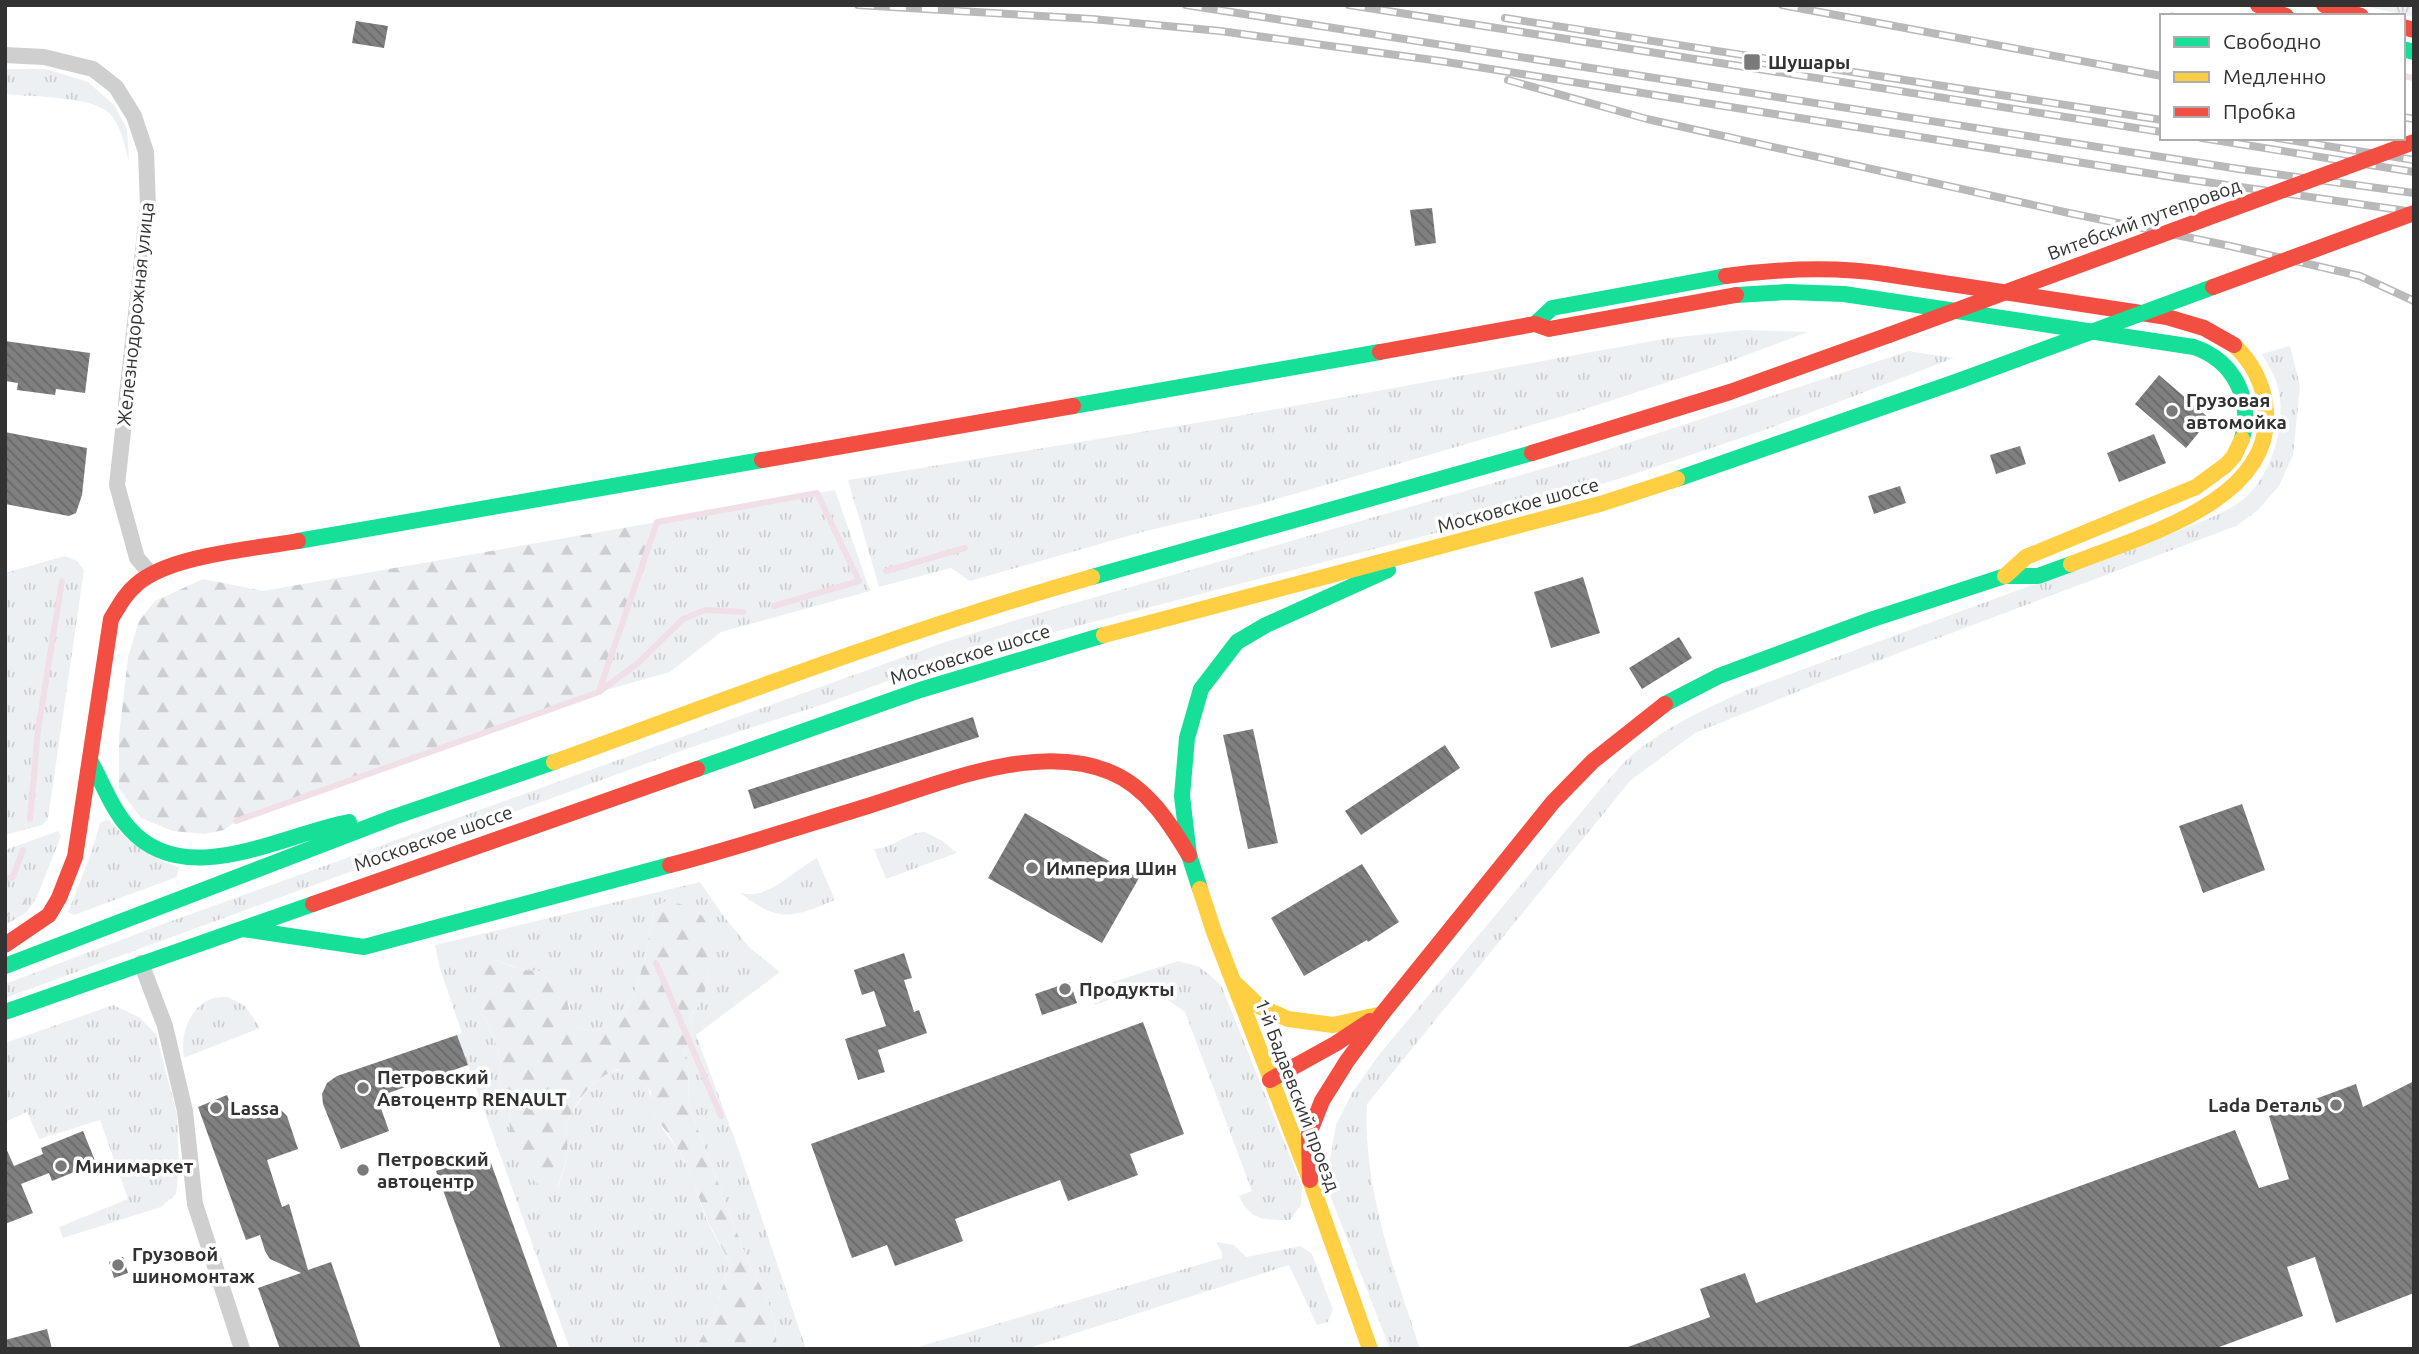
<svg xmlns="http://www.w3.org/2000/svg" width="2419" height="1354" viewBox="0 0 2419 1354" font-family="Ubuntu,sans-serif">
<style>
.grass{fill:url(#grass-tufts)}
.forest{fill:url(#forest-firs)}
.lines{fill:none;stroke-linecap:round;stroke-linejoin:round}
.stream{stroke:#f0dfe6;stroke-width:6}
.building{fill:url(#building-back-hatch)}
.street{stroke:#cfcfcf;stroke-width:16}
.fast{stroke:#16e098;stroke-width:16}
.slow{stroke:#ffcf43;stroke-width:16}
.jam{stroke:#f24e42;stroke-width:16}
.rail-casing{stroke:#b9b9b9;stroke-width:8}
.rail{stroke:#fff;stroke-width:5;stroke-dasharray:16;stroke-linecap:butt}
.fast-bridge{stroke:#16e098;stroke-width:16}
.jam-bridge{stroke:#f24e42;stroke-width:16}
.poi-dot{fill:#7a7a7a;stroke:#fff;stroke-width:2.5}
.labels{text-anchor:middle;stroke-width:7;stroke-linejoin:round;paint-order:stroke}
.poi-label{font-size:19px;font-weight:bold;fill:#323232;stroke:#fff;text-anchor:start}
.street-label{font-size:19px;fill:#323232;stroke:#fff}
</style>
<defs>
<pattern id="grass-tufts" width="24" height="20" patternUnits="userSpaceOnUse" patternTransform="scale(1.75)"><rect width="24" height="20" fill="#edf0f3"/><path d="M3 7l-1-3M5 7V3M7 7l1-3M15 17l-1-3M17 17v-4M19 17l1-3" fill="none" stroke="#ccced1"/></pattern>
<pattern id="forest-firs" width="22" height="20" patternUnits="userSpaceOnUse" patternTransform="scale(1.75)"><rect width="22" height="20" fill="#edf0f3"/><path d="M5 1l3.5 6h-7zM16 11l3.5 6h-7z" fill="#ccced1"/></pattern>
<pattern id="building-back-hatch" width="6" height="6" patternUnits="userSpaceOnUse" patternTransform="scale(1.75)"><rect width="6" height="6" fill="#808080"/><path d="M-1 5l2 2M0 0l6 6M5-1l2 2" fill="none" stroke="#696969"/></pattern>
</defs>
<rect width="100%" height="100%" fill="#fff"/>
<path class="grass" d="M2360,5H2414V17L2364,6Z
M5,69H46L88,82L114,105L127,129L129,162C125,146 121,124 108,112C89,96 31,97 5,94Z
M1744,330L1808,332L1720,365L1573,413L1260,504L1142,532L970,581L951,568L879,587L848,480L1238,416L1669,338Z
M2290,346L2300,386L2293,455L2279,486L2258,510L2236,526L1819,683L1695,733L1631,780L1367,1104C1363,1190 1394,1269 1420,1349H1390L1328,1190L1330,1159L1336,1125L1352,1093L1378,1056L1603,786C1613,776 1622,763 1633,754C1667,726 1707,708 1747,690L2181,530C2204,520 2230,512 2248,495C2275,470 2289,412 2275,378C2272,370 2266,362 2262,354Z
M1909,351L1954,358L1762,431L1628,476L1474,523L943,661L827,703L689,748L5,998V984L155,927L945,642L1026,617L1594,454Z
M835,490L870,591L721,632L670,672L599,692L657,522Z
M65,556L77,561L84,570L48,819L42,825L5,835V573Z
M108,819C128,842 150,858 179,867L177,877L74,915L68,912L91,854L100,823Z
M58,831L61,836L37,897L26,913L5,925V917L18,911L5,892V850Z
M925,832L941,840L957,853L886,879L874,849C894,848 905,833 925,832Z
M817,858L835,900C792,918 778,923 739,892C765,903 794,870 817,858Z
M700,882L725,918L750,948L780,972L696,1035L737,1145L806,1349H777L775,1323L767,1299L747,1259L689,1106L688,1068L684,1055L693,1030L690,1017C707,998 710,974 707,949L655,906C647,939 641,1015 604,1028C596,1032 586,1030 577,1028L570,1018V1006L549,973L520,969L495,960L482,1011L497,1047L501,1064L498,1076L509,1109L510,1144L544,1188L558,1186C565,1168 571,1148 565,1129C575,1101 613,1044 645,1083C653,1094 650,1107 657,1119C665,1134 678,1147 686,1164C695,1184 700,1205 709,1225C715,1238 723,1250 730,1263L712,1320L695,1349H570L457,1035L462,1033L440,969L435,945Z
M1178,961L1200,967L1221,985L1302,1186L1301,1205L1290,1220C1265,1220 1250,1221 1239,1196L1252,1191L1185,1012L1148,986L1095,1005L1091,989Z
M228,997L245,1006L260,1028L184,1058C180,1036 188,1008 211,999C216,997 223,997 228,997Z
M113,1005L139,1017L156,1034L177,1114L179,1170L176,1194L161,1207L63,1238L59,1227L128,1199L100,1120L39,1139L27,1112L5,1122V1043Z
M1216,1242L1234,1245L1246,1257L1301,1246L1312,1254L1333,1310L1328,1322L1317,1325L1289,1265L1026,1349H911L1222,1258V1253Z"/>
<path class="forest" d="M657,522L599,692L236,821L224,830L205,834L173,831L141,818L119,789V736L128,657L139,621L155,601L203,579L263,591Z
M16,888C24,890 26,893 27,901L18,911L5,917V892Z
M666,901C678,903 697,907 704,919C712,931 709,981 704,994C701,1003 696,1009 690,1017L693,1030L684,1055L688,1068L689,1106L747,1259L767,1299L775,1323L777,1349H695L712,1320L730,1263L709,1224L685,1161L667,1132L657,1120L651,1105V1092L643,1081L619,1069C592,1077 574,1103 565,1129C571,1148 565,1168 557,1187L544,1189L533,1180L516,1158L510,1144L509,1109L498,1076L501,1063L497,1047L482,1011L479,980L484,967L495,960C503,963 512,967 521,969C533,972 553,969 561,982C569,997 567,1014 577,1028C586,1030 595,1032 604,1028C641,1015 647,939 655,906Z"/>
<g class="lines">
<path class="stream" d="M2172,15L2174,16
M2403,76L2414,78
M886,571L965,548
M599,691L657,522L817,493L859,581L774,606
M30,819L38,730L62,581
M236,821L599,692L638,663L683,619L705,610L743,612
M5,879L13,877L23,850
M656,963L721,1116"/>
</g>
<path class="building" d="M356,21L388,26L384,48L352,43Z
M1432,208L1436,243L1415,246L1410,210Z
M5,341L90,353L85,393L56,389L55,395L17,390L18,383L5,381Z
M2159,375L2210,419L2186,448L2135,404Z
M5,432L87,448L82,495L76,513L69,516L5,504Z
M2154,434L2166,463L2119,482L2107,453Z
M2020,446L2026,464L1996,474L1990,455Z
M1900,486L1906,503L1874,514L1868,496Z
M1583,577L1600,633L1551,648L1534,592Z
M1679,637L1692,658L1642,689L1629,668Z
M973,717L979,737L754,809L748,790Z
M1253,729L1278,843L1248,849L1223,735Z
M1445,745L1460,768L1361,835L1345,811Z
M2242,804L2265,870L2203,893L2179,826Z
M1025,813L1139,878L1102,943L988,878Z
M1362,864L1399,922L1368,942L1367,940L1304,976L1271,918Z
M904,953L912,978L904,980L914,1012L919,1010L927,1033L878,1050L885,1072L858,1080L845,1039L886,1026L874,991L862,995L854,970Z
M1070,982L1077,1003L1042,1015L1035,994Z
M1143,1022L1184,1134L1130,1154L1138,1175L1068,1201L1060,1180L955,1219L963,1241L895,1266L887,1245L852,1258L811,1144Z
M457,1035L468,1065L377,1097L389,1131L341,1149L323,1104L322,1094L327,1083L337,1076Z
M2414,1081V1293L2336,1323L2315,1257L2287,1267L2303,1316L2214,1349H1628V1347L1710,1317L1700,1289L1745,1273L1756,1303L2235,1130L2259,1188L2289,1179L2269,1116L2356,1084L2363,1107Z
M227,1095L234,1113L260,1103L269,1102L277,1106L287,1116L298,1149L267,1160L282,1207L289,1204L308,1270L331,1262L361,1349H280L258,1288L301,1273L270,1259L265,1251L260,1235L246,1240L198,1107Z
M83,1131L96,1163L52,1181L49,1173L21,1184L33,1213L5,1224V1146L14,1166L43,1154L41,1148Z
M487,1152L558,1349H501L436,1171Z
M123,1257L128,1273L114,1278L109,1262Z
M47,1329L52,1349H5V1340Z"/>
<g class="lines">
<path class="street" d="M5,55L44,57L93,69L116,87L134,116L146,152L148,206L117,485L137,558L151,574
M141,963L165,1026L185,1111L195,1204L242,1349"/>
<path class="fast" d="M2403,49L2414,52
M1736,295L1788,292L1844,294L2194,347C2234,361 2253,399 2242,439
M1535,324L1552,308L1726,276
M1073,406L1380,352
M1677,479L1961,380
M298,541L762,460
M1092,577L1532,453
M1665,704L1719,676L1870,620L2005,576H2038L2071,564
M91,762C103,784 112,809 129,828C185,892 283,834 349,822
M697,769L920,690L1104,635
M1200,889L1189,855L1182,796L1187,738L1201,689L1237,642L1266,625L1388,570
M243,929L364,947L670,865
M5,966L394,817L554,762
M5,1012L313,904"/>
<path class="slow" d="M2071,564C2137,537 2274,503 2266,410C2264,385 2252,362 2234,345
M2005,576L2026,557L2196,487L2226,465L2234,456L2242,439
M1104,635L1600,504L1677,479
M554,762C732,697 909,629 1092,577
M1200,889L1214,932L1310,1180L1370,1349
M1236,984L1259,1006L1288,1019L1333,1025L1382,1014"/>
<path class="jam" d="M2258,5L2286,16
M2324,5L2361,16
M2403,27L2414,30
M1726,276C1778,269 1832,266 1885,274L2167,317L2204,328L2234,345
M1380,352L1535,324L1549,329L1736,295
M1532,453L1730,392L1889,335
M762,460L1073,406
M670,865C736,848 802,826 868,806C939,784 1037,741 1110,772C1147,787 1169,822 1189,855
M313,904L697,769
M5,945L49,915L59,898L75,857L111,619C119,606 125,594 137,584C170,555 254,549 298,541
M1270,1080L1335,1044L1370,1021
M1310,1180L1309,1134L1322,1101L1347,1061L1382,1014L1553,802L1593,761L1665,704"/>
<g class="rail-casing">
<path id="rail" d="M858,5L1092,19L1220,31L1440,61L2178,178L2414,212
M1186,5L2239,169L2414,193
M1349,5L2162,132
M1782,5L2162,76
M1505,18L2162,120
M1508,80L1647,119L2069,213L2230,246L2360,276L2414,301
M2403,117L2414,119
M2202,138L2414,172
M2277,138L2414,160"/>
</g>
<use href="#rail" class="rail"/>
<path class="fast-bridge" d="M1961,380L2213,287"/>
<path class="jam-bridge" d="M2213,287L2414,213
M1889,335L2414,142"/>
</g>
<g class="poi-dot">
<rect x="1743" y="53" width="18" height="18" rx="3.5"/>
<circle cx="2172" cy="411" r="7"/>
<circle cx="1032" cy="868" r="7"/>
<circle cx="1065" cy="989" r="7"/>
<circle cx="363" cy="1088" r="7"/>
<circle cx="2336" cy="1105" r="7"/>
<circle cx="216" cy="1108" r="7"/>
<circle cx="61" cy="1166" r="7"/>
<circle cx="363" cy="1170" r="7"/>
<circle cx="118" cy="1265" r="7"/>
</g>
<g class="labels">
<g class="poi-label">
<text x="1768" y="69">Шушары</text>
<text x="2186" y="407">Грузовая<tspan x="2186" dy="22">автомойка</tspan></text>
<text x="1046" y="875">Империя Шин</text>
<text x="1079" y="996">Продукты</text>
<text x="377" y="1084">Петровский<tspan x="377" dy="22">Автоцентр RENAULT</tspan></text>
<text x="2322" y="1112" text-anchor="end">Lada Dеталь</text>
<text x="230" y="1115">Lassa</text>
<text x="377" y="1166">Петровский<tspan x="377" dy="22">автоцентр</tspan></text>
<text x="75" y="1173">Минимаркет</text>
<text x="132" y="1261">Грузовой<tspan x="132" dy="22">шиномонтаж</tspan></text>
</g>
<g class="street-label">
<text transform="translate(2144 219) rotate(-20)" y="7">Витебский путепровод</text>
<text transform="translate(135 314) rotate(-84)" y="7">Железнодорожная улица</text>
<text transform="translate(1518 505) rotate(-15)" y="7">Московское шоссе</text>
<text transform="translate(970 654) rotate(-17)" y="7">Московское шоссе</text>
<text transform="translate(433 838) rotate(-19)" y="7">Московское шоссе</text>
<text transform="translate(1298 1095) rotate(69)" y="7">1-й Бадаевский проезд</text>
</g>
</g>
<rect width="2419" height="1354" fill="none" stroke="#323232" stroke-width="14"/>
<rect x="2160" y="14" width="245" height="126" fill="#ffffff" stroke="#adadad" stroke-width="2"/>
<rect x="2174" y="37" width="35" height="10" fill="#16e098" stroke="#adadad" stroke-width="2"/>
<text x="2223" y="49" font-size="21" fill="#323232">Свободно</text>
<rect x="2174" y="72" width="35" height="10" fill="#ffcf43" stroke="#adadad" stroke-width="2"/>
<text x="2223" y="84" font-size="21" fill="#323232">Медленно</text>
<rect x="2174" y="107" width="35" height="10" fill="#f24e42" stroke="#adadad" stroke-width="2"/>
<text x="2223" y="119" font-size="21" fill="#323232">Пробка</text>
</svg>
